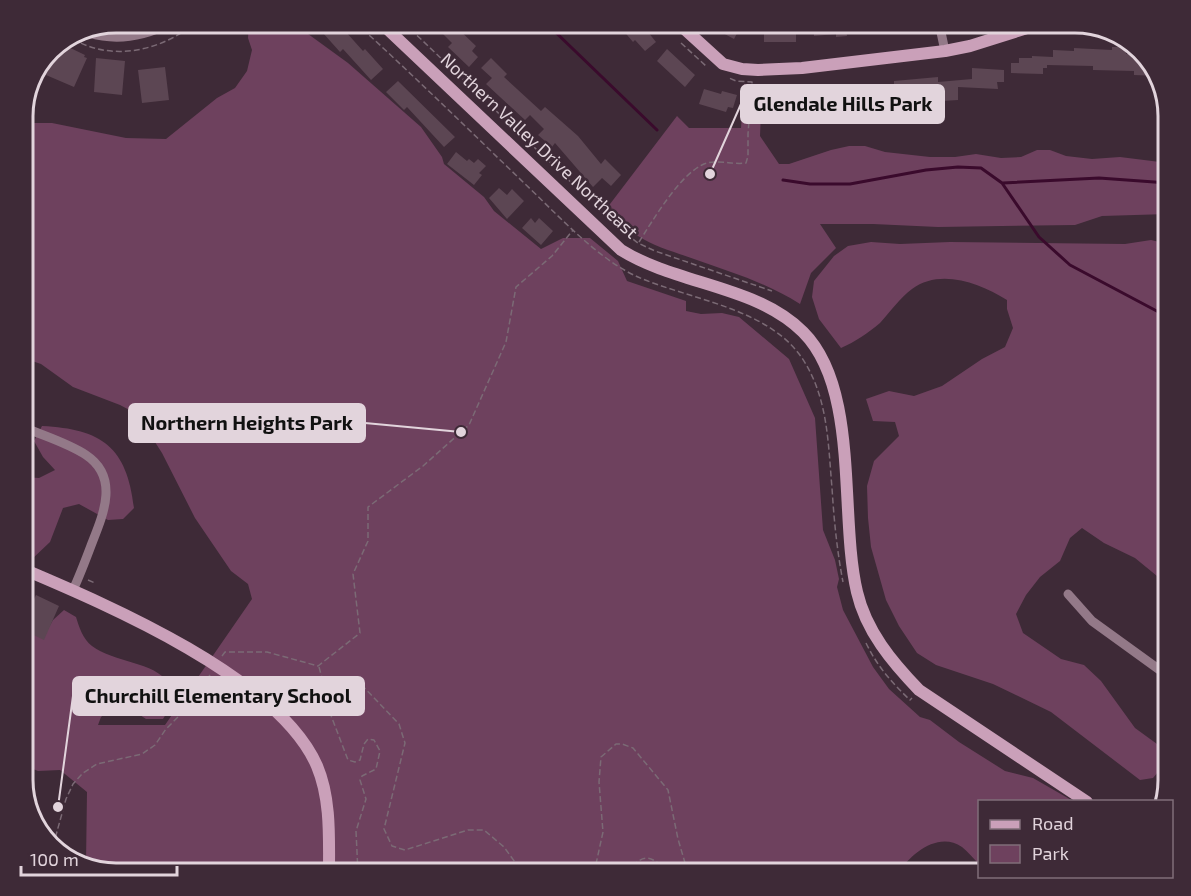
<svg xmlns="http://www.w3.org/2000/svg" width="1191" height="896" viewBox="0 0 1191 896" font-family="'Exo 2',sans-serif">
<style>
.green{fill:#6e415e}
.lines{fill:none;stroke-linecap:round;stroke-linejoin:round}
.stream{stroke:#3a0a2c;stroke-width:3}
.building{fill:#5c4653}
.path{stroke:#7b6a75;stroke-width:1.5;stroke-dasharray:6 3;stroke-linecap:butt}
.street{stroke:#937988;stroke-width:9}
.secondary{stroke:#caa0b9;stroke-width:12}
.labels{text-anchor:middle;stroke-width:5;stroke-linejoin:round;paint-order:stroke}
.street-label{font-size:18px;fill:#e2d4dc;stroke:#3e2a37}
.rim{fill:none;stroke:#e2d4dc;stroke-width:3}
.leader{fill:none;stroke:#e2d4dc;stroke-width:2}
.callout-dot{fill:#e2d4dc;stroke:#3e2a37;stroke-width:2}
.callout{fill:#e2d4dc;stroke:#e2d4dc;stroke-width:2}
.callout-label{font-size:20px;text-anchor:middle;font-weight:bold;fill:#111}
</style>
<rect width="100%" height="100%" fill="#3e2a37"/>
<path class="green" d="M249,23H293L348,63L421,127L442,157L444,164L484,197L494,211L541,249L563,238H590L618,261L627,281L686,301V311L701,314L722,313L739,317L789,359L815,418L823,530L835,560L839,579L837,587L843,610L873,667L889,689L920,717L930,720L959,742L1005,771L1033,778L1073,801L980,802L979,864C974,859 968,852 962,847C938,831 911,854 898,873H116L86,863L87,792L60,770L38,771L23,765V627L48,629L53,620L64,610L76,617C79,627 83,639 92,646C112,662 156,662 168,683C171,689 172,696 174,701L163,719H146L128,707L114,706L101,717L98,725H165L252,599L248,584L231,571L195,518L162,453L137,414L120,405L73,387L41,364L23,358V114L33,123H52L126,138L166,139L217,98L235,88L247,71L252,50L248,38Z
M744,84L762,86L760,136L779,164H789L831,150L849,146H865L885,152L930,157H955L976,154L1001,158L1021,157L1037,150H1050L1066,156L1092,159L1120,157L1168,163V214L1102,216L1075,225L938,227L873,224H820L836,248L811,273L800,304C767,283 731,272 694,259C675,252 655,247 638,236C626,229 616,219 607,208L677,116L689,128H741Z
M1151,240L1168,244V585L1135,558L1104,543L1082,528L1070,538L1060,561L1040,577L1026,595L1016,614L1023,633L1061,659L1084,665L1101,681L1135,728L1157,744L1163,766L1153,778L1140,780L1051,712L993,684L936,665L917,653L899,626L886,600L871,547L868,518L867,486L874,461L899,436L895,422L873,421L866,399L889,391L914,396L942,386L982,359L1005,347L1013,328L1007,309V300C980,283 940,268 912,289C900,298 890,312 880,323C868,333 855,342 841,348L819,319L812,297L814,281L834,256L848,246L871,242L900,244L950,242L1125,244Z
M42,426C102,429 127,447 134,508L123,519L108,520L79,504L63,508L50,542L31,560H23V477L39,478L55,470L43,457L34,441Z"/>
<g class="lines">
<path class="stream" d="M546,23L657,130
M783,180L810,184H850L926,170L958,167L981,168L1002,183L1039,237L1070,265L1168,317
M1003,183L1099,178L1168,183"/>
</g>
<path class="building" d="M335,22H337L363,51L365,49L383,69L371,80L343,49L340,52L323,33Z
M431,22H451L476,46L472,51L478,57L469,67L448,47L452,43Z
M616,22H640L656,42L645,51L635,40L633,42Z
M726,22H743L734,39L721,32Z
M813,22L845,24L847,36L836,37V34L814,36Z
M879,22H914V28L880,32Z
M764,23H796V42H764Z
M62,44L85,55L84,57L87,58L74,87L46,75L54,56L56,57Z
M1112,47H1126V54H1142L1159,76L1134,75V71L1093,70V66L1047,65V68H1043V74L1011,73V63H1019V58H1032V56L1053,57V50L1074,51V48L1112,50Z
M667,49L695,75L685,87L657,61Z
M96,58L125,61L122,95L94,92Z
M491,58L507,74L504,77L541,111L545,107L578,136L601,164L605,159L621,175L611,186L602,178L593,187L555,143L552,147L538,135L544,129L530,115L525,120L486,84L492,78L481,68Z
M165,67L169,100L142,103L138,70Z
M972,68L1004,70V82H997L998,89L958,87V100L927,102L926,97H906L907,102L880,103V100L858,102L859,112L841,113L840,104L822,105L823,114L786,117V122H762V104H773L774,94H786V102L811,99L810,92L854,90V87L870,85L871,89L894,88V81L938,77V82L972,79Z
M398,81L455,137L444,147L407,107L404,110L386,92Z
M704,89L721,94L722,91L737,95L733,108L728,107L726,112L699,104Z
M456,152L467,161L469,159L474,163L478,159L486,166L479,173L482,175L474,185L447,164Z
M499,188L507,195L512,189L524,201L507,219L489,198Z
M531,218L535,223L539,218L553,231L541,245L522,228Z
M23,595L34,599L36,595L59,606L44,640L23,630Z"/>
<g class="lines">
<path class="path" d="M356,23C413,75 468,129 523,182C556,213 597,259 638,277C691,300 768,308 802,358C828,397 828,442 832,488C834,520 837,551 843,582
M404,23L622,231L638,243L655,251L772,291
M660,23L669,31
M73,39C112,62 161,51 195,23
M681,43L706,66
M639,242C653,220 680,174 704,164C716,159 733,165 746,163L748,156V134L752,82L736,81L729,78
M88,580L95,583
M866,643C877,666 892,683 910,700L912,698
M222,656L225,652H267L318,666L360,633L353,574L368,541V507L423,466L469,425L506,342L516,287L552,256L573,230
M319,667L328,700
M53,846L66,799L73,784L83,773L97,764L142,754L155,745L166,729L187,708L210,675
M358,873L356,831L366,799L360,780L362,776L376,769L380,751L374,740L368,739L364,744L360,760L355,762L348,760L327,705L328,701L334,696H339L353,711L358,712L363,710V704L350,684L351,680L356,679L399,724L405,743L384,829L392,846L405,850L468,830H484L504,847L523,873
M594,873L603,832L599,782L601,757L616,744H622L633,748L668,790L678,839L688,873
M627,873C636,862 644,852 658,863C663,866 665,867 667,873"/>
<path class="street" d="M939,23L945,51
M89,33C118,42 145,36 171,23
M23,427C44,436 68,443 86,455C119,477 104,513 92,543C86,559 80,575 73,590
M1068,594L1092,621L1168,676"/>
<path class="secondary" d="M381,23L621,250C677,285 756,285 803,332C860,389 839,516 857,592C866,631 892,662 919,690L1087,802
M678,23L723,64L742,69L758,70L802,68L945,51L970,46L1043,23
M23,569C108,605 279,678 317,766C331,799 329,838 329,873"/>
</g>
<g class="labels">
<g class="street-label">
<text transform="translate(539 146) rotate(43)" y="6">Northern Valley Drive Northeast</text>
</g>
</g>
<path d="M0 0H1191V896H0ZM116 33H1075A83 83 0 0 1 1158 116V780A83 83 0 0 1 1075 863H116A83 83 0 0 1 33 780V116A83 83 0 0 1 116 33Z" fill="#3e2a37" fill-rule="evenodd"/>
<path class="rim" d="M116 33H1075A83 83 0 0 1 1158 116V780A83 83 0 0 1 1075 863H116A83 83 0 0 1 33 780V116A83 83 0 0 1 116 33Z"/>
<path class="leader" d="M710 174L741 104M461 432L365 423M58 807L73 696"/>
<g class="callout-dot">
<circle cx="710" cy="174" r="6"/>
<circle cx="461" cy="432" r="6"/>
<circle cx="58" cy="807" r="6"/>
</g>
<g class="callout">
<rect x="741" y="85" width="203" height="38" rx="6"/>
<rect x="129" y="404" width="236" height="38" rx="6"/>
<rect x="73" y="677" width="291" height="38" rx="6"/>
</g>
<g class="callout-label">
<text x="843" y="111">Glendale Hills Park</text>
<text x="247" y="430">Northern Heights Park</text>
<text x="218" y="703">Churchill Elementary School</text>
</g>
<rect x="978" y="800" width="195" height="78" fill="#3e2a37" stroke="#806e79" stroke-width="1.5"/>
<rect x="990" y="820" width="30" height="9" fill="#caa0b9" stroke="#806e79" stroke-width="1.5"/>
<text x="1032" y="830" font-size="18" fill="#e2d4dc">Road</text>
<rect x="990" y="845" width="30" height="18" fill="#6e415e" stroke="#806e79" stroke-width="1.5"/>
<text x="1032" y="860" font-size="18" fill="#e2d4dc">Park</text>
<path d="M21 866v9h156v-9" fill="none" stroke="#e2d4dc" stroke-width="3"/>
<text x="30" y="866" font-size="18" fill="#e2d4dc" stroke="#3e2a37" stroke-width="4.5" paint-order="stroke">100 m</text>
</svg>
